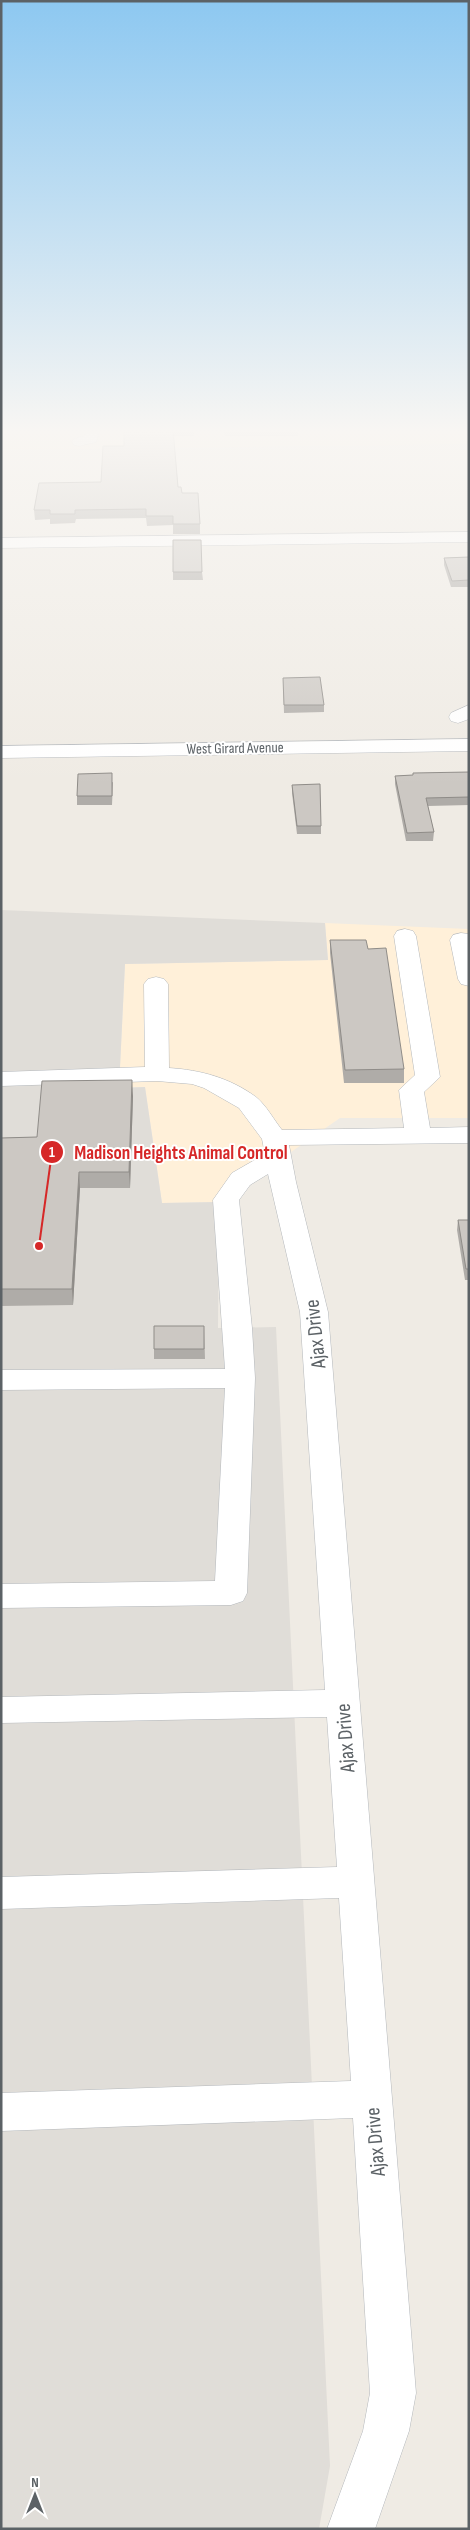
<svg xmlns="http://www.w3.org/2000/svg" width="470" height="2530" viewBox="0 0 470 2530" font-family="'Sofia Sans Condensed',sans-serif">
<style>
.commercial{fill:#fff0d9}
.industrial{fill:#e0ddd8}
.lines{fill:none;stroke-linecap:round;stroke-linejoin:round}
.minor-casing{stroke:#b4b8bc;stroke-width:1}
.minor{fill:#fff;fill-rule:evenodd}
.wall{fill:#afaca8}
.shaded-wall{fill:#8f8c88}
.building{fill:#ccc8c3;stroke:#8f8c88}
.labels{text-anchor:middle;stroke-width:4;stroke-linejoin:round;paint-order:stroke}
.far-street-label{font-size:15px;fill:#5c6266;stroke:#fff}
.near-street-label{font-size:21px;fill:#5c6266;stroke:#fff}
.leader{fill:none;stroke:#d62828;stroke-width:2}
.callout-dot{fill:#d62828;stroke:#fff;stroke-width:2}
.mark-label{font-size:15px;text-anchor:middle;font-weight:bold;fill:#fff}
.callout-label{font-size:19px;text-anchor:middle;font-weight:bold;fill:#d62828;stroke:#fff;stroke-width:4;stroke-linejoin:round;paint-order:stroke}
</style>
<rect width="100%" height="100%" fill="#efebe4"/>
<path class="commercial" d="M1,430H469V444L1,450Z
M325,923L469,929V1118H340L219,1202L162,1203L145,1087L119,1088L125,964L328,960Z"/>
<path class="industrial" d="M1,910L325,923L328,960L125,964L119,1088L145,1087L162,1203L219,1202L218,1328L276,1327L330,2466L319,2529H1Z"/>
<g class="lines">
<g class="minor-casing">
<path id="minor" d="M86,430H100L96,442L79,446L74,445L72,442L74,439L84,436Z
M469,532V542L1,548V538Z
M469,705V719L458,723L451,721L449,717L451,713Z
M469,739V751L1,758V746Z
M405,929L413,931L416,936L440,1077L424,1092L430,1128L469,1127V1143L289,1145L296,1182L328,1312L416,2393L409,2431L375,2529H327L363,2431L370,2393L353,2118L1,2131V2093L351,2081L339,1898L1,1909V1877L337,1867L327,1717L1,1723V1697L325,1690L300,1312L268,1174L250,1185L239,1200L252,1328L255,1378L247,1593L243,1601L231,1605L1,1608V1584L215,1581L225,1388L1,1390V1370L225,1369L213,1200L232,1173L265,1154L262,1139L239,1108L204,1088L192,1084L157,1081L1,1086V1072L145,1067L144,984L148,979L156,977L164,979L168,984L169,1068C201,1070 230,1078 256,1097C266,1105 274,1120 282,1130L404,1128L399,1090L415,1075L394,936L397,931Z
M461,933L469,934V986L461,984L458,979L450,940L453,935Z"/>
</g>
<use href="#minor" class="minor"/>
</g>
<path class="wall" d="M124,430H194V436H174L178,487L200,524V534H173V525L147,526L146,518L76,519L75,523L50,524V519L35,520L34,510L101,482L124,446Z
M224,430H298V436H225Z
M173,540L202,572L203,580H173Z
M469,557V587H451L444,565V558Z
M283,678L324,705V712L284,713Z
M469,772V805L428,806L434,832L433,841H406L395,784V776Z
M113,782L112,805H77V796Z
M292,785L321,826V834H297L292,793Z
M330,940L368,949L404,1069V1083H344L330,953Z
M133,1096L130,1188H80L73,1305L1,1306V1138L37,1137Z
M458,1220H469V1280H465L457,1230Z
M204,1326L205,1359H154V1349Z"/>
<path class="shaded-wall" d="M132,1080L133,1096L130,1188L129,1172Z
M79,1172L80,1188L73,1305L72,1289Z"/>
<path class="building" d="M124,430H173L178,487H181L182,493H198L200,524H173V516H146V509L75,510V514H50V510H34L39,483L101,482L103,446H124Z
M173,540H201L202,572H173Z
M469,557V580L452,581L444,558Z
M320,677L324,705H284L283,678Z
M469,772V797L426,798L434,832L407,833L395,776L413,775V773Z
M112,773V796H77L78,774Z
M320,784L321,826H297L292,785Z
M330,940H366L368,949L386,948L404,1069L345,1070Z
M132,1080L129,1172H79L72,1289H1V1138L37,1137L42,1081Z
M458,1220H469V1269H466Z
M154,1326H204V1349H154Z"/>
<linearGradient id="sky" x2="0" y2="1"><stop stop-color="#8dc8f1"/><stop offset="0.55" stop-color="#f8f6f3"/><stop offset="1" stop-color="#f8f6f3" stop-opacity="0"/></linearGradient>
<rect width="470" height="784" fill="url(#sky)"/>
<g class="labels">
<g class="far-street-label">
<text transform="translate(235 748) rotate(-1)" y="5">West Girard Avenue</text>
</g>
<g class="near-street-label">
<text transform="translate(315 1334) rotate(-96)" y="7">Ajax Drive</text>
<text transform="translate(345 1738) rotate(-94)" y="7">Ajax Drive</text>
<text transform="translate(375 2142) rotate(-95)" y="7">Ajax Drive</text>
</g>
</g>
<path class="leader" d="M39 1246L52 1152"/>
<g class="callout-dot">
<circle cx="39" cy="1246" r="5"/>
<circle cx="52" cy="1152" r="12"/>
</g>
<g class="mark-label">
<text x="52" y="1157">1</text>
</g>
<g class="callout-label">
<text x="181" y="1159">Madison Heights Animal Control</text>
</g>
<rect width="470" height="2530" fill="none" stroke="#5c6266" stroke-width="5"/>
<g transform="translate(35 2495)" stroke="#ffffff" stroke-width="4" paint-order="stroke">
<path d="M0-4L9 19L0 12L-9 19Z" fill="#5c6266"/>
<text y="-8" font-size="14" font-weight="bold" text-anchor="middle" fill="#5c6266">N</text>
</g>
</svg>
